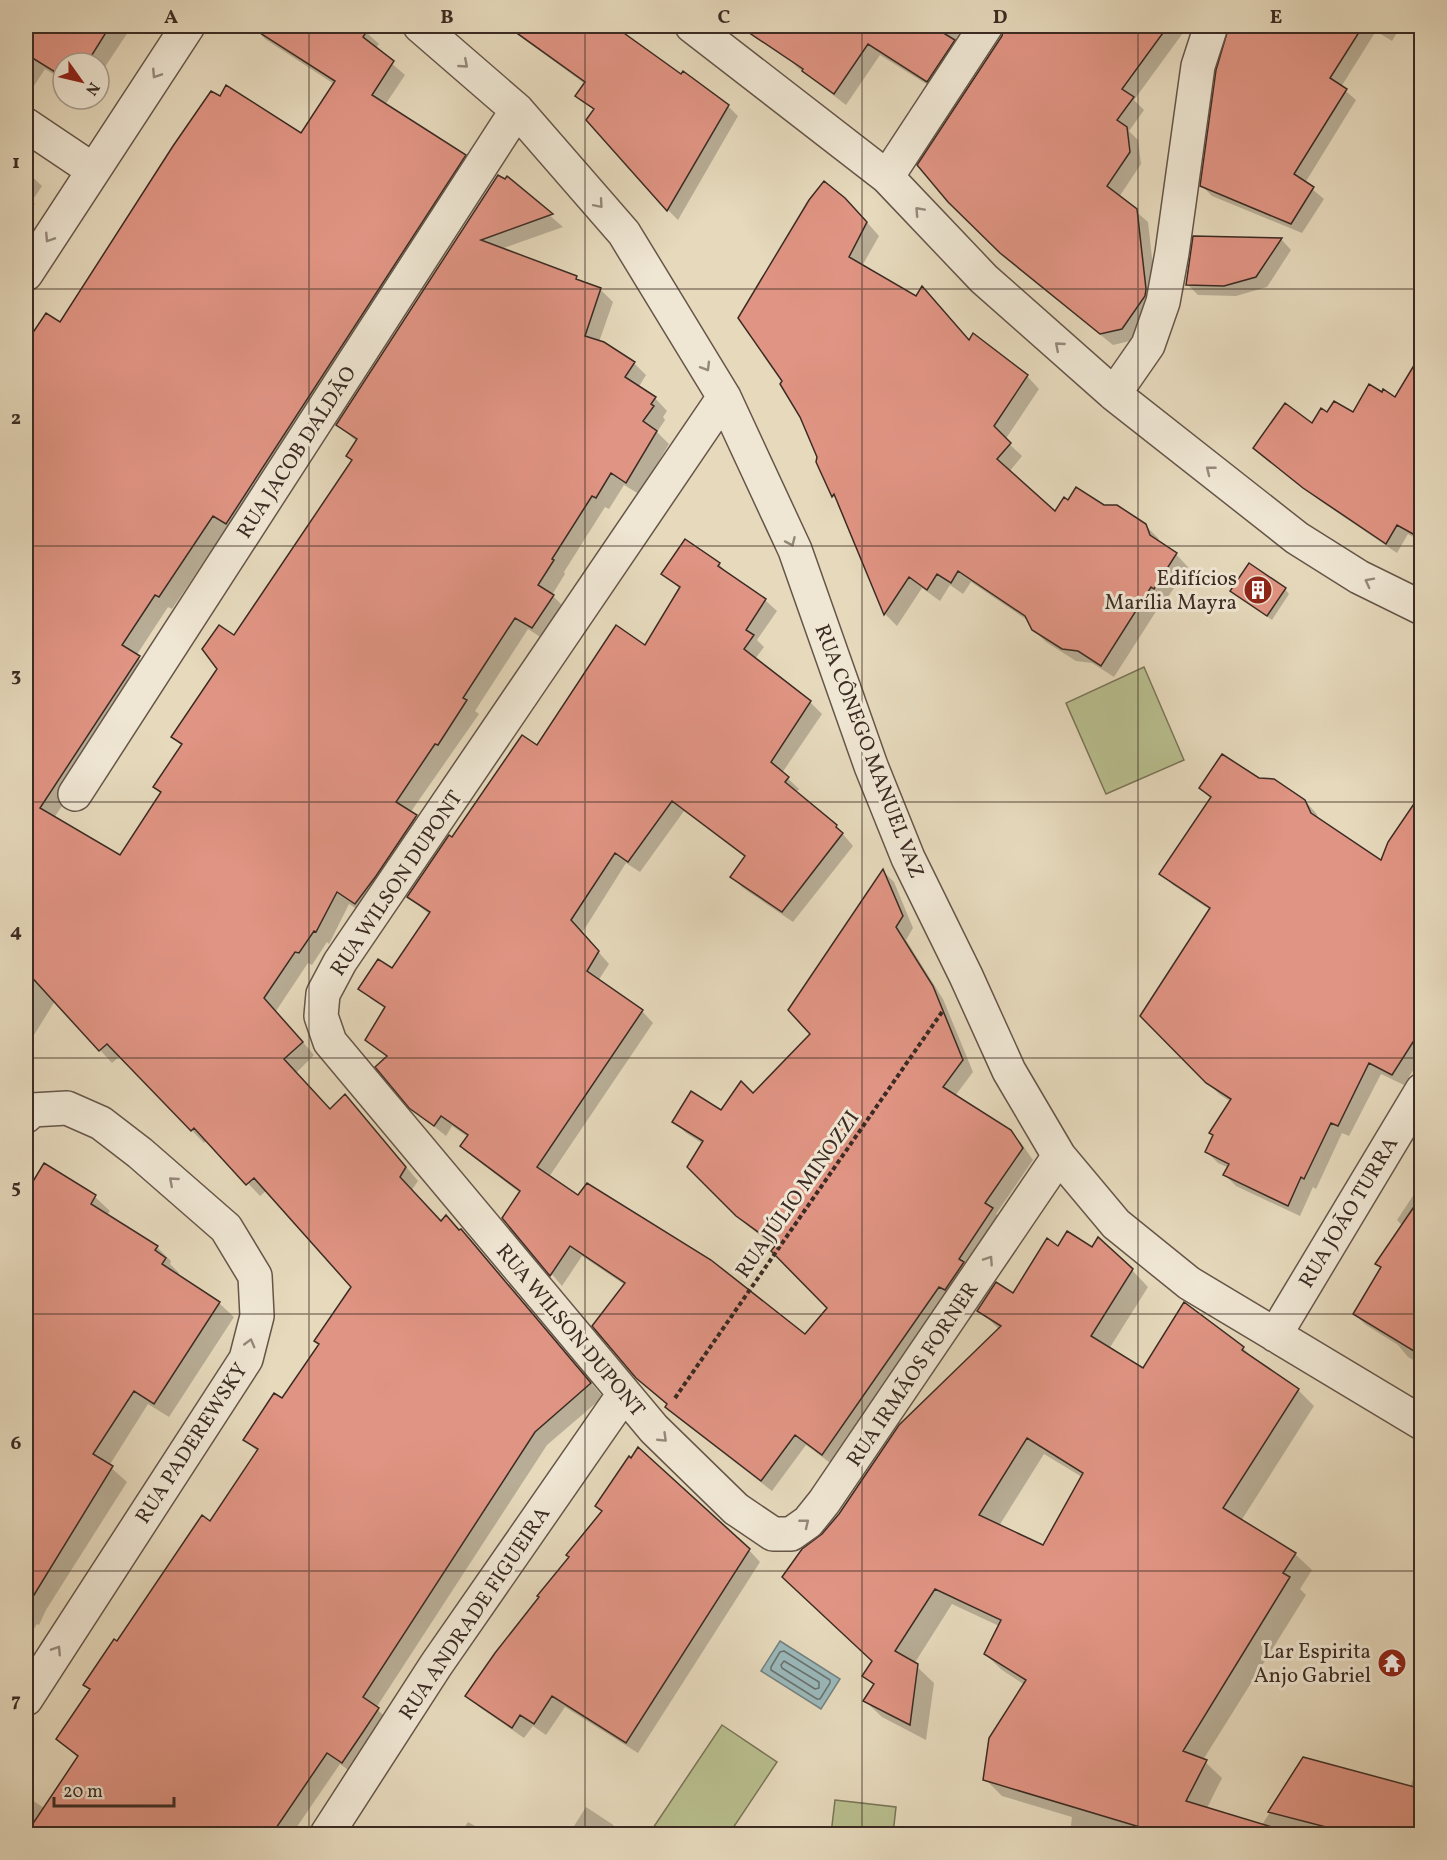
<svg xmlns="http://www.w3.org/2000/svg" width="1447" height="1860" viewBox="0 0 1447 1860" font-family="Vollkorn,serif">
<style>
.green{fill:#b8be8e;stroke:#7a7458;stroke-width:1.5}
.water{fill:#9ab8ba;stroke:#74807e;stroke-width:1.5}
.shadow{fill:#0003;fill-rule:evenodd}
.lines{fill:none;stroke-linecap:round;stroke-linejoin:round}
.shore{stroke:#6a726e;stroke-width:1.5}
.building{fill:#e09483;stroke:#3b2b23;stroke-width:1.5;fill-rule:evenodd}
.minor-casing{stroke:#665649;stroke-width:36}
.path{stroke:#3b2b23;stroke-width:4;stroke-dasharray:4.5 3;stroke-linecap:butt}
.minor{stroke:#efe6d3;stroke-width:33}
.oneway{stroke:#95887b}
.grid{fill:none;stroke:#3b2b23;stroke-width:1.5;stroke-opacity:0.55}
.labels{text-anchor:middle;stroke-width:6;stroke-linejoin:round;paint-order:stroke}
.street-label{font-size:21px;fill:#3b2b23;stroke:#efe6d3}
.poi-label{font-size:21px;fill:#3b2b23;stroke:#efe6d3;text-anchor:end}
.neatline{fill:none;stroke:#3b2b23;stroke-width:2}
.grid-label{font-size:20px;text-anchor:middle;font-weight:bold;fill:#3b2b23}
</style>
<rect width="100%" height="100%" fill="#e6d9bc"/>
<filter id="stains"><feTurbulence type="fractalNoise" baseFrequency=".00333" numOctaves="4"/><feColorMatrix values="0 0 0 0 .2 0 0 0 0 .09 0 0 0 0 .02 0 0 0 .5 -.17"/></filter>
<radialGradient id="worn" r=".72"><stop offset=".6" stop-color="#630" stop-opacity="0"/><stop offset="1" stop-color="#630" stop-opacity=".3"/></radialGradient>
<path class="green" d="M1144,667L1184,760L1106,794L1066,703Z
M722,1725L777,1762L729,1834H649Z
M835,1800L896,1807L893,1834H831Z"/>
<path class="water" d="M780,1641L840,1679L821,1709L761,1671Z"/>
<path class="shadow" d="M26,26H132L99,76V63H63V80L45,69L26,98Z
M253,26H356L366,32L379,44L375,49L405,75L385,105L465,156L477,168L240,536L227,528L172,609L168,607L136,656L151,670L54,818L121,857L161,794L154,787L182,746L173,737L219,669L235,637L353,461L357,442L338,425L507,178L563,227L501,249L576,277L581,282L600,289L613,302L599,342L634,363L646,375L638,388L655,398L667,411L663,417L665,420L657,432L669,444L639,494L624,485L609,509L605,507L564,572L565,574L552,595L566,609L545,640L528,629L475,711L479,714L410,813L429,829L368,916L349,904L329,944L327,942L312,965L308,963L276,1011L314,1055L296,1073L330,1110L345,1096L358,1109L418,1181L411,1191L441,1222L447,1217L474,1243L603,1397L547,1445L376,1708L390,1722L355,1775L340,1764L292,1834H26V1796L44,1808L78,1758L58,1739L91,1690L85,1685L210,1523L258,1452L245,1440L282,1400L320,1345L353,1287L267,1190L260,1196L207,1140L204,1143L120,1056L112,1063L55,1001L26,1048V347L47,315L61,324L301,135L334,84L265,39Z
M497,26H617L632,40L682,76L728,106L738,116L678,220L668,210L595,111L577,96L585,84L510,29L506,34Z
M789,26H984L939,92L880,55L846,105L798,68L786,56Z
M1006,26H1188L1134,100L1144,110L1129,131L1138,140L1141,164L1119,197L1148,222L1157,302L1134,340L1113,345L1013,264L949,201Z
M1230,26H1401L1392,41L1376,31L1341,87L1356,100L1305,183L1324,199L1302,233L1212,196L1202,186Z
M26,171L42,186L32,201L35,204L26,217Z
M858,212L879,236L862,266L970,341L1027,376L1039,389L1005,440L1022,456L1009,472L1055,513L1068,502L1103,506L1145,525L1158,538L1160,544L1176,554L1188,567L1166,600L1164,599L1114,677L1092,663L1076,661L1046,642L1033,629L1030,622L971,582L963,594L950,585L940,601L922,588L897,626L885,614L838,501L833,496L817,461L819,457L801,417Z
M1281,239L1291,250L1267,287L1236,296L1198,295L1188,285Z
M1422,379V542L1408,534L1397,553L1316,498L1255,448L1312,425L1327,414H1354L1396,399Z
M719,564L730,576L765,600L777,611L757,640L764,647L755,659L810,702L822,714L782,773L799,789L796,793L836,826L853,846L793,922L743,888L732,877L745,857L684,811L640,872L626,863L582,933L609,964L598,981L642,1011L653,1023L549,1177L578,1197L805,1336L829,1308L776,1247L749,1227L689,1167L703,1144L686,1133L674,1122L722,1112L754,1095L812,1034L883,871L894,882L913,928L906,940L943,999L973,1072L955,1096L1010,1131L1021,1143L1033,1160L996,1214L1003,1221L833,1465L806,1445L772,1491L678,1418L667,1407L668,1405L637,1377L625,1285L582,1256L562,1286L503,1218L520,1193L473,1157L462,1146L468,1137L452,1126L446,1136L410,1107L388,1058L367,1040L386,1009L371,999L360,988L393,970L430,915L409,897L452,839L537,747L645,647L680,589L663,574Z
M1285,589L1289,594L1272,620L1232,591Z
M1258,779L1305,801L1316,813L1320,821L1382,863L1422,795V1056L1404,1085L1381,1074L1349,1136L1342,1133L1316,1189L1313,1187L1300,1216L1236,1186L1225,1175L1229,1168L1218,1163L1207,1152L1231,1102L1219,1094L1142,1016L1210,910L1173,885L1161,874L1211,799L1200,788Z
M45,1165L95,1197L110,1211L107,1215L157,1247L171,1261L170,1264L179,1273L177,1276L219,1303L234,1317L169,1417L148,1404L109,1466L127,1482L46,1610L39,1625L37,1624L26,1641V1195Z
M1422,1182V1365L1408,1357L1398,1345L1366,1325L1354,1314L1382,1269L1377,1264L1403,1226L1397,1220Z
M1058,1248L1132,1270L1148,1287L1109,1349L1143,1370L1243,1348L1259,1364L1298,1390L1314,1406L1241,1521L1295,1554L1312,1570L1300,1589L1306,1595L1203,1760L1222,1778L1207,1808L1262,1825L1303,1759L1410,1788L1416,1769L1422,1770V1834H1070L1072,1817L1002,1796L985,1779L1025,1685L1002,1670L985,1654L999,1626L952,1604L914,1664L934,1683L926,1740L882,1717L865,1701L874,1686L864,1676L874,1662L823,1535L999,1329L979,1310L1013,1295ZM1044,1454L1082,1477L1044,1547L999,1526Z
M749,1550L760,1562L638,1753L565,1707L546,1735L533,1726L524,1738L479,1707L467,1696Z
M586,1807L612,1824L623,1834H569Z
M468,1822L489,1834H460Z"/>
<g class="lines">
<path class="shore" d="M784,1651L830,1680V1683L820,1699H817L771,1670V1667L780,1652Z
M784,1661L819,1682V1688L815,1689L782,1668L781,1665Z"/>
</g>
<path class="building" d="M26,26H110L87,63H63V77L26,54Z
M249,26H370L363,37L394,61L372,95L466,155L226,524L213,516L159,597L155,595L122,645L140,656L40,808L120,855L161,792L153,787L182,744L171,737L217,669L202,649L219,625L234,635L352,460L346,456L357,439L336,425L498,175L505,179L507,176L553,214L481,240L577,276L576,279L601,288L585,336L604,342L635,362L625,377L656,397L651,404L654,406L643,421L657,431L626,483L611,473L596,498L592,496L552,559L554,560L538,585L554,595L532,628L515,618L463,698L467,700L438,745L435,744L396,802L417,815L376,876L355,904L337,892L316,932L314,931L299,953L295,952L264,998L303,1042L284,1059L330,1109L345,1094L406,1167L400,1177L441,1221L446,1215L459,1230L461,1229L591,1383L535,1432L363,1697L379,1708L363,1732L342,1763L327,1753L272,1834H26L78,1756L56,1739L90,1689L83,1685L114,1639L117,1641L202,1515L210,1521L258,1449L243,1440L274,1393L282,1398L319,1344L314,1341L351,1287L254,1178L246,1185L194,1128L191,1131L107,1044L99,1051L26,971V343L46,313L60,322L173,146L211,91L220,96L226,85L301,133L335,81Z
M507,26H614L681,74L683,71L729,105L667,211L586,120L594,109L575,96L585,82Z
M739,26H932L955,40L927,82L868,44L834,94L802,71L803,69Z
M1004,26H1168L1122,89L1134,97L1117,120L1127,127L1130,152L1107,186L1137,209L1146,289L1145,296L1122,329L1100,334L1000,253L948,202L917,165L1002,36Z
M1229,26H1363L1330,78L1347,89L1294,174L1314,187L1291,224L1200,186L1216,70Z
M824,181L845,198L867,222L849,257L916,296L922,286L969,340L973,333L1028,375L994,426L1011,443L997,459L1055,511L1064,497L1068,500L1076,487L1104,505H1117L1146,524L1150,535L1177,553L1154,589L1151,587L1101,666L1078,651L1062,649L1032,630L1025,616L958,571L951,583L937,574L927,590L909,577L884,615L834,494L832,497L816,462L817,457L800,417L780,384L782,381L738,318L809,200Z
M1193,236L1282,238L1256,277L1224,286L1186,285Z
M1422,352V539L1397,525L1386,544L1303,488L1253,448L1285,403L1312,423L1321,408L1327,412L1334,401L1353,412L1369,384L1382,392L1383,389L1395,397Z
M685,539L720,563L718,566L766,599L746,630L754,635L744,649L811,701L771,762L789,777L785,782L837,825L836,827L843,833L782,912L730,877L745,856L672,801L628,862L615,853L571,920L599,951L587,971L643,1010L537,1167L578,1195L587,1183L711,1260L805,1334L827,1308L771,1251L776,1245L736,1216L687,1167L703,1141L672,1122L691,1091L721,1110L741,1081L753,1093L810,1034L788,1010L883,869L903,916L896,927L933,986L963,1060L943,1087L1011,1130L1023,1148L985,1203L993,1208L959,1259L964,1262L945,1290L939,1287L822,1455L795,1435L761,1481L665,1407L667,1404L636,1378L592,1326L625,1283L570,1246L550,1276L502,1218L520,1191L460,1146L468,1135L441,1116L434,1126L409,1108L375,1067L387,1056L365,1040L385,1007L358,989L378,959L392,968L430,912L407,897L449,835L452,837L522,735L537,745L616,625L645,645L680,587L661,574Z
M1249,563L1286,588L1267,616L1230,591Z
M1222,754L1259,778L1274,779L1305,800L1311,813L1381,860L1388,842L1422,792V1028L1392,1075L1369,1063L1338,1126L1331,1123L1304,1179L1301,1177L1288,1206L1223,1175L1229,1164L1205,1152L1213,1135L1209,1133L1231,1099L1206,1083L1140,1016L1210,908L1159,874L1211,797L1199,788Z
M44,1163L96,1195L91,1204L158,1246L155,1250L166,1258L162,1264L220,1302L154,1404L134,1391L93,1454L113,1466L26,1608V1193Z
M1422,1195V1356L1353,1314L1381,1267L1375,1264Z
M1067,1231L1092,1247L1098,1237L1133,1269L1091,1336L1143,1368L1184,1302L1244,1347L1242,1350L1299,1389L1223,1508L1296,1553L1283,1573L1290,1577L1183,1751L1207,1760L1186,1801L1272,1827L1271,1834H1163L983,1780L989,1738L1026,1680L984,1654L1001,1620L935,1589L895,1651L918,1664L910,1725L863,1701L874,1684L862,1676L872,1661L782,1577L802,1549L822,1534L839,1514L899,1425L1001,1326L977,1311L996,1282L1013,1293L1047,1238L1058,1246ZM1027,1438L1083,1473L1043,1545L979,1515Z
M638,1447L750,1549L626,1743L552,1696L534,1724L520,1715L512,1728L465,1696L495,1653L539,1597L537,1596L569,1557L566,1555L602,1511L595,1506L629,1456L631,1458Z
M1303,1757L1422,1789V1834H1353L1268,1812Z"/>
<g class="lines">
<g class="minor-casing">
<path id="minor" d="M420,26L517,110L624,233L724,397L795,550L871,766L908,858L966,976L1009,1071L1059,1156L1116,1224L1189,1283L1422,1423
M692,26L887,177L984,279L1114,394L1297,538L1359,577L1422,608
M26,125L93,170
M887,177L986,26
M26,274L188,26
M1114,394L1148,345L1163,302L1172,253L1198,66L1211,26
M724,397L340,962L323,994L321,1016L330,1042L654,1429L736,1509L773,1534H791L808,1522L824,1502L1059,1156
M75,794L517,110
M26,1116L32,1110L67,1108L101,1123L140,1153L226,1228L255,1276L257,1316L246,1359L26,1699
M1275,1335L1422,1090
M327,1834L436,1665L624,1394"/>
</g>
<path class="path" d="M675,1398L942,1012"/>
<use href="#minor" class="minor"/>
</g>
<defs><path id="oneway-chevron" d="M-2-3.5L2.5 0L-2 3.5" fill="none" stroke-width="1.6" stroke-linecap="round" stroke-linejoin="round" transform="scale(1.5)"/></defs>
<g class="oneway">
<use href="#oneway-chevron" transform="translate(464 64) rotate(41)"/>
<use href="#oneway-chevron" transform="translate(156 74) rotate(123)"/>
<use href="#oneway-chevron" transform="translate(599 204) rotate(49)"/>
<use href="#oneway-chevron" transform="translate(919 211) rotate(-133)"/>
<use href="#oneway-chevron" transform="translate(49 238) rotate(123)"/>
<use href="#oneway-chevron" transform="translate(1059 346) rotate(-139)"/>
<use href="#oneway-chevron" transform="translate(706 367) rotate(59)"/>
<use href="#oneway-chevron" transform="translate(1210 470) rotate(-142)"/>
<use href="#oneway-chevron" transform="translate(791 542) rotate(66)"/>
<use href="#oneway-chevron" transform="translate(1369 582) rotate(-153)"/>
<use href="#oneway-chevron" transform="translate(173 1181) rotate(-139)"/>
<use href="#oneway-chevron" transform="translate(989 1260) rotate(-56)"/>
<use href="#oneway-chevron" transform="translate(250 1343) rotate(-75)"/>
<use href="#oneway-chevron" transform="translate(663 1438) rotate(44)"/>
<use href="#oneway-chevron" transform="translate(805 1523) rotate(-39)"/>
<use href="#oneway-chevron" transform="translate(57 1650) rotate(-57)"/>
</g>
<path class="grid" d="M309,26V1834M585,26V1834M862,26V1834M1138,26V1834M26,289H1422M26,546H1422M26,802H1422M26,1058H1422M26,1314H1422M26,1571H1422"/>
<defs>
<g id="building-disc" transform="scale(1.5)"><circle r="9.5" fill="#8f2418" stroke="#efe6d3"/><path d="M-4-6H4V6H1V3H-1V6H-4ZM-2.5-4.3h1.7v1.8h-1.7ZM.8-4.3h1.7v1.8H.8ZM-2.5-1h1.7V.8h-1.7ZM.8-1h1.7V.8H.8Z" fill="#fff"/></g>
<g id="temple-disc" transform="scale(1.5)"><circle r="9.5" fill="#8f2418" stroke="#efe6d3"/><path d="M0-6L5-2H3V0L6.5 2.5H4V6H1.5V3h-3V6H-4V2.5H-6.5L-3 0V-2H-5Z" fill="#fff"/></g>
</defs>
<g fill-rule="evenodd">
<use href="#building-disc" x="1258" y="590"/>
<use href="#temple-disc" x="1392" y="1663"/>
</g>
<g class="labels">
<g class="street-label">
<text transform="translate(296 452) rotate(-57)" y="7">RUA JACOB DALDÃO</text>
<text transform="translate(870 751) rotate(69)" y="7">RUA CÔNEGO MANUEL VAZ</text>
<text transform="translate(396 883) rotate(-56)" y="7">RUA WILSON DUPONT</text>
<text transform="translate(797 1194) rotate(-55)" y="7">RUA JÚLIO MINOZZI</text>
<text transform="translate(1348 1212) rotate(-59)" y="7">RUA JOÃO TURRA</text>
<text transform="translate(571 1330) rotate(50)" y="7">RUA WILSON DUPONT</text>
<text transform="translate(912 1374) rotate(-56)" y="7">RUA IRMÃOS FORNER</text>
<text transform="translate(191 1443) rotate(-57)" y="7">RUA PADEREWSKY</text>
<text transform="translate(474 1613) rotate(-56)" y="7">RUA ANDRADE FIGUEIRA</text>
</g>
<g class="poi-label">
<text x="1237" y="585">Edifícios<tspan x="1237" dy="24">Marília Mayra</tspan></text>
<text x="1371" y="1658">Lar Espirita<tspan x="1371" dy="24">Anjo Gabriel</tspan></text>
</g>
</g>
<rect width="1447" height="1860" fill="none" stroke="#e6d9bc" stroke-width="66"/>
<g transform="translate(81 81) rotate(124)"><circle r="28" fill="#efe6d3" stroke="#a79b8d" stroke-width="1.5"/>
<path d="M0-4.5L10 22L0 15L-10 22Z" fill="#8f2418"/>
<text y="-9" font-size="16" font-weight="bold" text-anchor="middle" fill="#3b2b23">N</text>
</g>
<path d="M54 1797v9h120v-9" fill="none" stroke="#3b2b23" stroke-width="3"/>
<text x="63" y="1797" font-size="18" fill="#3b2b23" stroke="#efe6d3" stroke-width="4.5" paint-order="stroke">20 m</text>
<rect x="33" y="33" width="1381" height="1794" class="neatline"/>
<g class="grid-label">
<text x="171" y="23">A</text>
<text x="447" y="23">B</text>
<text x="724" y="23">C</text>
<text x="1000" y="23">D</text>
<text x="1276" y="23">E</text>
<text x="16" y="168">1</text>
<text x="16" y="424">2</text>
<text x="16" y="681">3</text>
<text x="16" y="937">4</text>
<text x="16" y="1193">5</text>
<text x="16" y="1449">6</text>
<text x="16" y="1706">7</text>
</g>
<rect width="100%" height="100%" filter="url(#stains)"/>
<rect width="100%" height="100%" fill="url(#worn)"/>
</svg>
